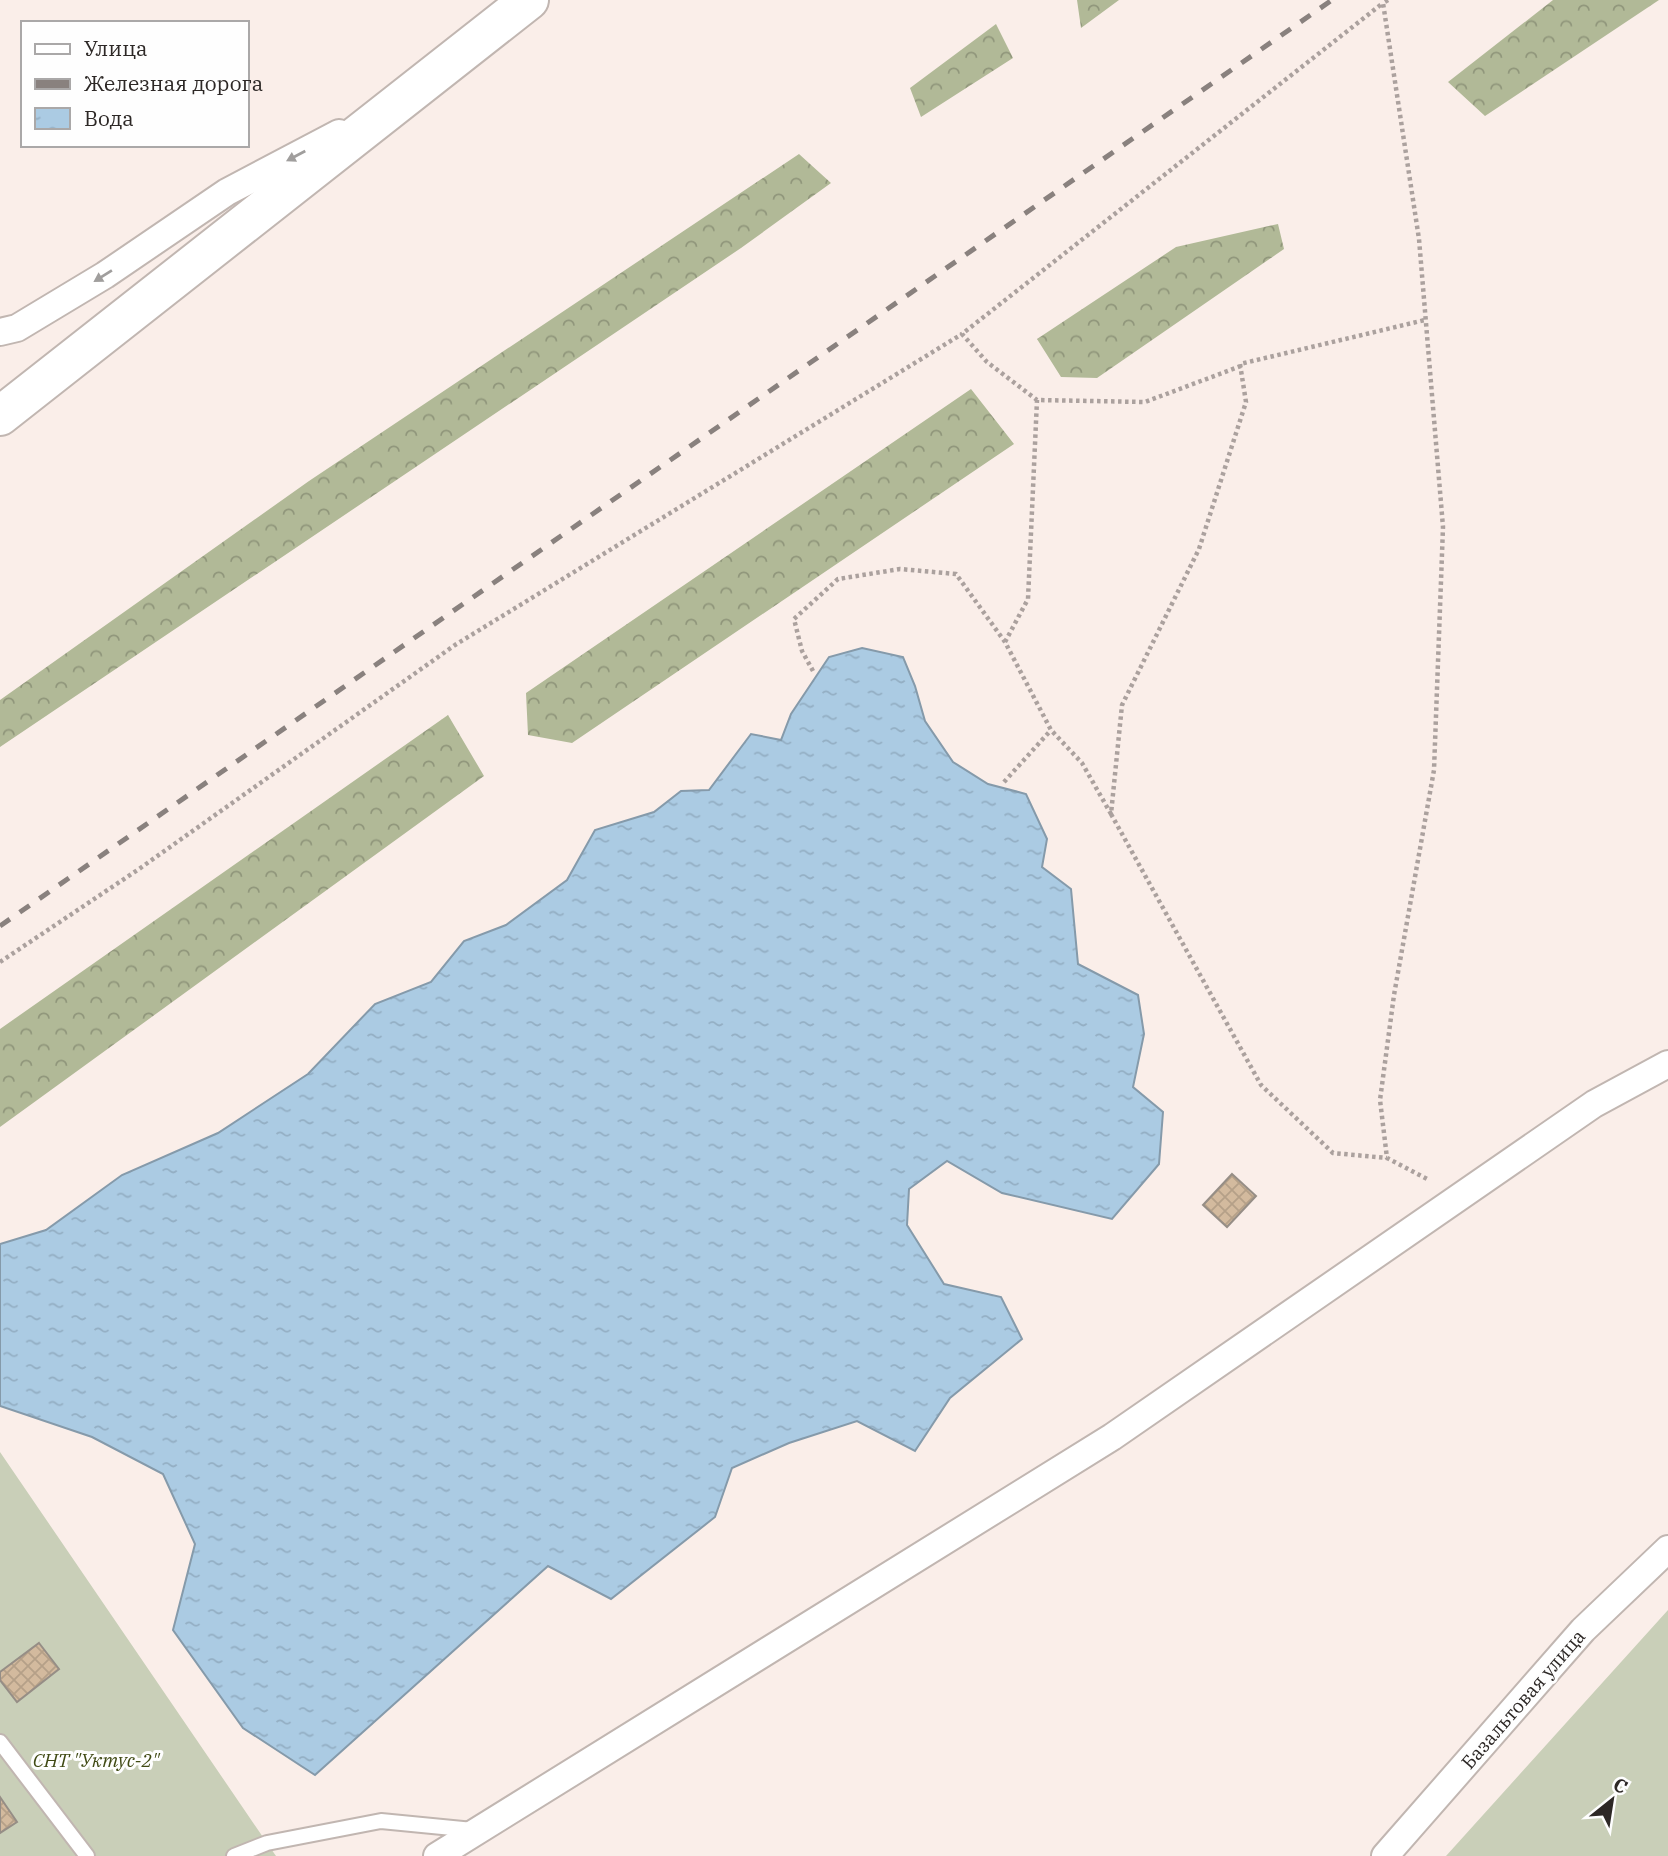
<svg xmlns="http://www.w3.org/2000/svg" width="1668" height="1856" viewBox="0 0 1668 1856" font-family="'IBM Plex Serif',serif">
<style>
.forest{fill:url(#forest-crowns)}
.garden{fill:#c9cfb8}
.water{fill:url(#water-ripples);stroke:#859aaa;stroke-width:2}
.building{fill:url(#building-cross-hatch);stroke:#968e86;stroke-width:2}
.lines{fill:none;stroke-linecap:round;stroke-linejoin:round}
.service-casing{stroke:#c1b6b1;stroke-width:18}
.minor-casing{stroke:#c1b6b1;stroke-width:30}
.primary-casing{stroke:#c1b6b1;stroke-width:42}
.path{stroke:#aba19e;stroke-width:4.5;stroke-dasharray:3.5 3.5;stroke-linecap:butt}
.service{stroke:#fff;stroke-width:14}
.minor{stroke:#fff;stroke-width:26}
.primary{stroke:#fff;stroke-width:38}
.rail{stroke:#89817e;stroke-width:5;stroke-dasharray:12 12;stroke-linecap:butt}
.oneway{fill:#a09e9d}
.labels{text-anchor:middle;stroke-width:6;stroke-linejoin:round;paint-order:stroke}
.street-label{font-size:19px;fill:#2d2826;stroke:#fefefe}
.park-label{font-size:19px;font-style:italic;fill:#404a14;stroke:#fefefe}
</style>
<defs>
<pattern id="forest-crowns" width="20" height="18" patternUnits="userSpaceOnUse" patternTransform="scale(1.75)"><rect width="20" height="18" fill="#b1b997"/><path d="M2 6a3 3 0 1 1 6 0M12 15a3 3 0 1 1 6 0" fill="none" stroke="#90967b"/></pattern>
<pattern id="water-ripples" width="26" height="14" patternUnits="userSpaceOnUse" patternTransform="scale(1.75)"><rect width="26" height="14" fill="#abcbe3"/><path d="M2 4q2-2 4 0t4 0M15 11q2-2 4 0t4 0" fill="none" stroke="#93aec3"/></pattern>
<pattern id="building-cross-hatch" width="8" height="8" patternUnits="userSpaceOnUse" patternTransform="scale(1.75)"><rect width="8" height="8" fill="#d3ba9e"/><path d="M0 0l8 8M0 8l8-8" fill="none" stroke="#b5a088"/></pattern>
</defs>
<rect width="100%" height="100%" fill="#faeee9"/>
<path class="forest" d="M1077,0H1119L1081,28Z
M1553,0H1659L1485,116L1448,82Z
M996,24L1013,58L921,117L910,88Z
M799,154L831,183L741,248L0,747V700L309,481Z
M1278,224L1284,249L1097,378L1061,377L1037,339L1176,247Z
M971,389L1014,444L572,743L528,735L526,693Z
M448,715L484,776L0,1127V1029Z"/>
<path class="garden" d="M0,1452L267,1843L276,1856H0Z
M1668,1610V1856H1446Z"/>
<path class="water" d="M862,648L903,657L915,686L925,721L953,762L988,784L1026,794L1047,839L1042,867L1071,889L1078,964L1138,995L1144,1034L1133,1087L1163,1112L1159,1164L1112,1219L1002,1193L947,1161L909,1189L907,1225L944,1284L1001,1297L1022,1339L950,1398L915,1451L857,1421L789,1443L732,1468L715,1517L611,1599L548,1566L315,1775L243,1728L173,1630L195,1544L163,1474L92,1437L0,1406V1244L46,1230L122,1175L218,1133L308,1074L375,1004L431,982L464,941L506,925L567,880L595,830L654,812L681,791L709,790L751,734L781,740L791,714L829,657Z"/>
<path class="building" d="M1232,1174L1256,1196L1227,1227L1203,1205Z
M39,1643L59,1669L17,1702L0,1680V1672Z
M0,1797L17,1822L0,1833Z"/>
<g class="lines">
<g class="service-casing">
<path id="service" d="M0,1742L87,1856
M234,1856L267,1843L381,1821L473,1830"/>
</g>
<g class="minor-casing">
<path id="minor" d="M0,332L17,328L105,275L227,192L339,133
M437,1856L1112,1437L1594,1104L1668,1064
M1385,1856L1583,1630L1668,1549"/>
</g>
<g class="primary-casing">
<path id="primary" d="M0,416L529,0"/>
</g>
<path class="path" d="M1388,0L1383,3L1419,239L1443,527L1434,770L1394,995L1380,1100L1387,1158L1429,1180
M1241,366L1145,402L1037,400L987,362L962,334L1383,3
M1005,642L1028,599L1037,400
M813,671L802,651L794,619L838,579L900,569L956,574L1005,642L1051,730L1082,763L1111,814L1122,705L1199,549L1246,402L1240,364L1425,320
M1004,782L1051,730
M1111,814L1261,1085L1333,1153L1387,1158
M0,962L139,869L455,645L962,334"/>
<use href="#service" class="service"/>
<use href="#minor" class="minor"/>
<use href="#primary" class="primary"/>
<path class="rail" d="M0,926L1332,0"/>
</g>
<defs><path id="oneway-solid" d="M-6-.8H1V-3.2L6.5 0L1 3.2V.8H-6Z" transform="scale(1.75)"/></defs>
<g class="oneway">
<use href="#oneway-solid" transform="translate(296 156) rotate(152)"/>
<use href="#oneway-solid" transform="translate(103 276) rotate(148)"/>
</g>
<g class="labels">
<g class="street-label">
<text transform="translate(1523 1699) rotate(-49)" y="7">Базальтовая улица</text>
</g>
<g class="park-label">
<text x="96" y="1767">СНТ "Уктус-2"</text>
</g>
</g>
<rect x="21" y="21" width="228" height="126" fill="#fefefe" stroke="#aaa8a8" stroke-width="2"/>
<rect x="35" y="44" width="35" height="10" fill="#ffffff" stroke="#aaa8a8" stroke-width="2"/>
<text x="84" y="56" font-size="21" fill="#2d2826">Улица</text>
<rect x="35" y="79" width="35" height="10" fill="#89817e" stroke="#aaa8a8" stroke-width="2"/>
<text x="84" y="91" font-size="21" fill="#2d2826">Железная дорога</text>
<rect x="35" y="108" width="35" height="21" fill="url(#water-ripples)" stroke="#aaa8a8" stroke-width="2"/>
<text x="84" y="126" font-size="21" fill="#2d2826">Вода</text>
<g transform="translate(1612 1800) rotate(30)" stroke="#fefefe" stroke-width="5" paint-order="stroke">
<path d="M0-5L12 26L0 18L-12 26Z" fill="#2d2826"/>
<text y="-10" font-size="19" font-weight="bold" text-anchor="middle" fill="#2d2826">С</text>
</g>
</svg>
